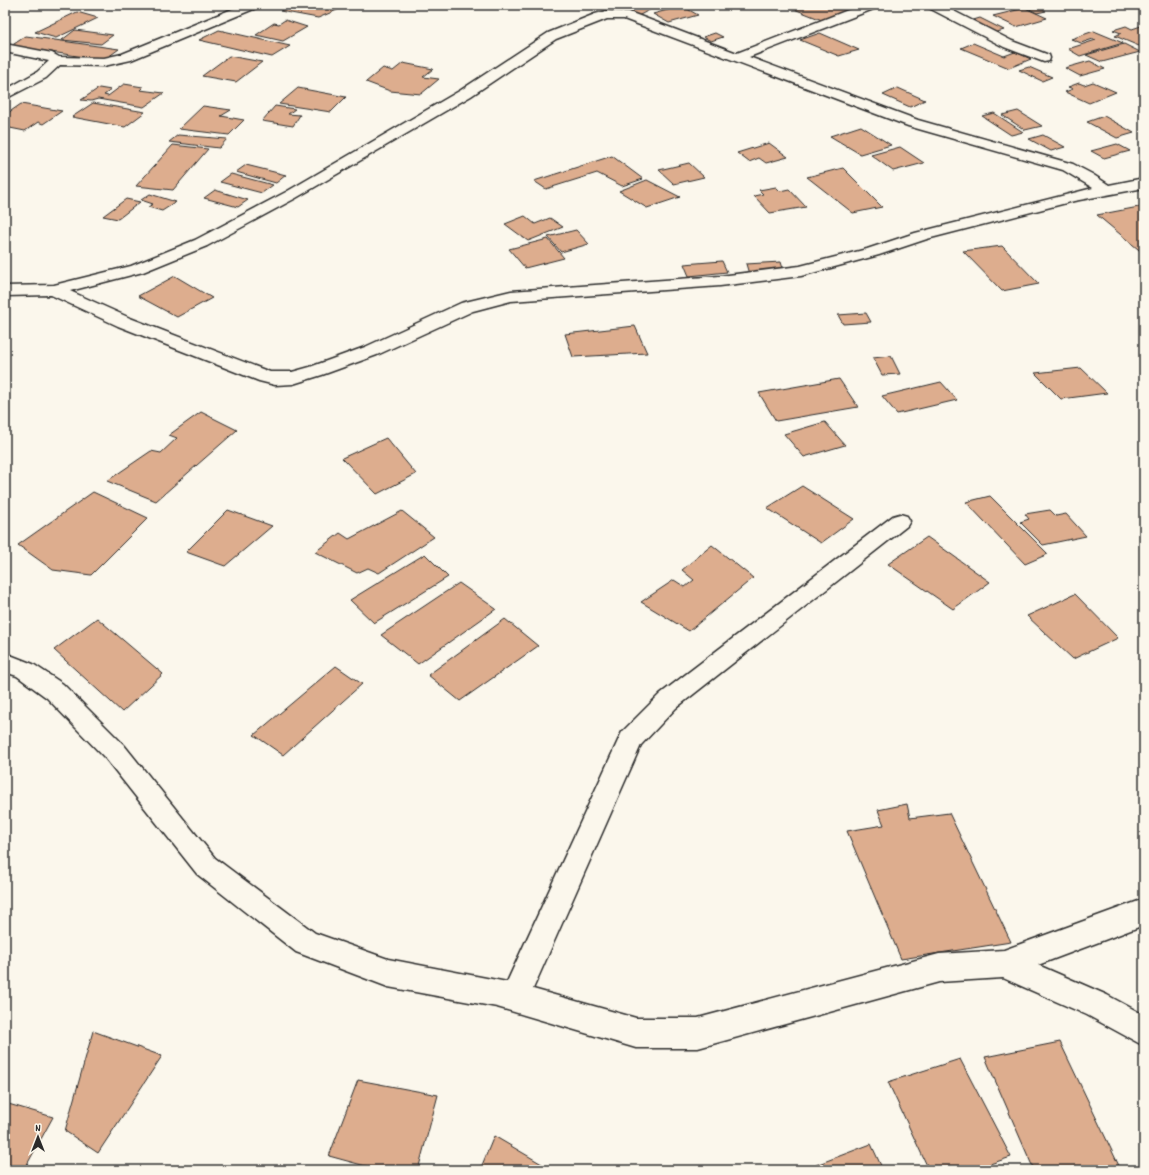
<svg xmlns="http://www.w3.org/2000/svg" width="1149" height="1175" viewBox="0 0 1149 1175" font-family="Dekko,sans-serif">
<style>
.building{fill:#ddad8e;stroke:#2b2b2b}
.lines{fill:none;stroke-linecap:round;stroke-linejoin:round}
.minor-casing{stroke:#2b2b2b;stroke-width:3}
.minor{fill:#fbf7ec;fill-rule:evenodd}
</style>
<rect width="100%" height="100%" fill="#fbf7ec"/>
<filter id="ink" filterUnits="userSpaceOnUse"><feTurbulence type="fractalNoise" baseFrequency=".025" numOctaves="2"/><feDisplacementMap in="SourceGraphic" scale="8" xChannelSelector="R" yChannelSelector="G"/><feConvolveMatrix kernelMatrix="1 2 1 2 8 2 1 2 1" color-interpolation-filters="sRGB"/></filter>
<g filter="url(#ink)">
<path class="building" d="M295,5H349L318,18L280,11Z
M616,5H653L657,6L638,16L611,8Z
M784,5H839L854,11L827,22Z
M1022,5H1034L1046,11L1037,13Z
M682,6L698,15L669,23L653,14Z
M1025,8L1047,18L1016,27L993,16Z
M77,12L98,18L56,38L35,32Z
M980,18L1004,30L994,33L970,21Z
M285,20L307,27L283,41L256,35L274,23L279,24Z
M1144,25V44L1139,46L1115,36L1121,33L1113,30L1126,26L1132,29Z
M75,30L113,35L101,44L62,40Z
M219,30L290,46L272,57L199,40Z
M1094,31L1123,43L1080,56L1068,49L1096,40L1093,39L1081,43L1071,39Z
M715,33L723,37L711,41L703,37Z
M820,33L859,50L839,56L800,40Z
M26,36L119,49L104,60L11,46Z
M973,43L1004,56L1015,52L1031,59L1009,68L961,48Z
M1124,44L1140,52L1102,62L1086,55Z
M229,56L262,62L236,82L202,76Z
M1090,61L1105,69L1080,76L1065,68Z
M403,63L433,69L423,77L439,79L421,94L390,91L366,82L383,68L393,71Z
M1029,67L1052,77L1042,81L1019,70Z
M1093,82L1116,92L1089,103L1065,92L1073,89L1068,87L1079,83L1084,85Z
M124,84L143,87L140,90L164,93L144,107L98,99L91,101L81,100L99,88L111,90L104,95L108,96Z
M298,88L346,97L331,112L279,104Z
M898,88L925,100L910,107L883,95Z
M93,103L145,112L125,127L72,117Z
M21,104L62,111L43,124L38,122L25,131L5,127V121L8,119L5,118V115Z
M203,106L231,110L221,116L244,120L229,135L179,129Z
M275,106L295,109L288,114L300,115L293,126L262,121Z
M1018,111L1042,126L1025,130L1002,115Z
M994,113L1023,132L1011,135L982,116Z
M1104,116L1134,133L1117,138L1087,122Z
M861,126L891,145L860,154L830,136Z
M178,135L227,139L219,148L169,142Z
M1043,135L1065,147L1051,151L1029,139Z
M769,143L788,157L766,163L759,158L749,162L737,153Z
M1117,144L1130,151L1104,158L1091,151Z
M173,145L208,149L173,190L136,186Z
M900,147L924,163L893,171L871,155Z
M612,156L643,179L622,186L597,173L546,189L534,181Z
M689,163L704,177L674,184L659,170Z
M246,165L286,175L276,183L236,172Z
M843,168L882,207L853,213L807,177Z
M231,174L273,185L262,193L220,182Z
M647,180L680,197L647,208L619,191Z
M776,187L780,191L789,189L806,207L770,213L754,196L763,194L759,190Z
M215,190L248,200L238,207L204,198Z
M150,194L176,202L162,211L148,207L153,204L141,200Z
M126,199L140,202L118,219L103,216Z
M1144,206V254L1097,215Z
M525,216L535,224L550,218L563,227L528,241L505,224Z
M576,230L589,244L561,252L548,237Z
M548,239L564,258L525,268L509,249Z
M1002,246L1039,284L1002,291L963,251Z
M722,261L727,272L689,276L684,264Z
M781,262L784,272L749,274L746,264Z
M175,276L212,298L177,317L138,296Z
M866,313L871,322L843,324L838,315Z
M635,326L647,353L573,357L565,334Z
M891,356L900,374L882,375L873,358Z
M1081,368L1107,393L1061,399L1035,373Z
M839,379L858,407L776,421L759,393Z
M941,382L957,400L897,414L882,396Z
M201,412L237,430L156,501L107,481L151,451L161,453L177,438L169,435Z
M825,422L845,445L804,457L784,434Z
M386,438L416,474L377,494L342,458Z
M802,486L854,519L821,543L767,508Z
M93,492L148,518L91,575L53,570L18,545Z
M990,496L1048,554L1025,564L966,502Z
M228,510L272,526L225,566L186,552Z
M1050,510L1056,516L1066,514L1086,536L1043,545L1020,522L1029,519L1025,514Z
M402,511L434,537L379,573L368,568L357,573L315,552L340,533L349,539Z
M927,537L990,582L953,609L888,564Z
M712,545L753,578L689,631L641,602L674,580L685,587L694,580L682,570Z
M425,554L448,577L374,623L350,600Z
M459,583L496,609L418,664L381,635Z
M1075,594L1118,638L1073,659L1027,616Z
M97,618L163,674L122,712L54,650Z
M505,619L538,646L460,701L428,675Z
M336,666L362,684L283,755L254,735Z
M907,804L910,818L949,813L1011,942L901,959L847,831L884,825L878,810Z
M93,1031L162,1056L98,1153L65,1131Z
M1060,1042L1121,1170H1034L985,1057Z
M960,1059L1011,1157L972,1170H929L888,1082Z
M358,1080L438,1095L418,1170H380L329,1156Z
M5,1103L53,1117L24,1170H5Z
M494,1136L552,1170H480Z
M871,1144L883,1170H818L816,1165Z"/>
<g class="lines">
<g class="minor-casing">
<path id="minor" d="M242,5H258L256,8L131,60L104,66L60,65L46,78L5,99V90L37,72L49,61L5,52V44L52,53L59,57L104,58L122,54Z
M861,5H878L876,8L749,57L918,120L1073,164L1092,174L1109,185L1144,178V188L1074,201L927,239L879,255L801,276L720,286L511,301L473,311L377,355L322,375L293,384L275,385L259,381L118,326L51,295L5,296V286L54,285L131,266L195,240L286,192L461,90L548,33L595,14L607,11L629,12L737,53ZM607,19H624L908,126L1063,170L1093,188L915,233L867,249L800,266L720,276L511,291L461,303L365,347L310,367L292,372H270L130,318L70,291L143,272L207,246L296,198L471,96L556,39Z
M927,5H942L1012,41L1049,55L1050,58L1049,61L1044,62L1004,47L929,8Z
M900,514L907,516L910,521L907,526L676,708L641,745L533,989L636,1018H698L939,954L1004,950L1144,899V925L1038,965L1107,995L1144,1015V1046L1087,1015L1003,978L939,982L698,1048H636L497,1007L388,987L296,952L197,874L106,759L47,698L17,676L5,672V653L33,664L63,684L124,745L215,858L315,933L388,959L507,982L622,732L660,694L893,516Z"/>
</g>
<use href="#minor" class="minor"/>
</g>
</g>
<rect width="1149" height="1175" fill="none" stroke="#fbf7ec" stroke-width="20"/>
<rect x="10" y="10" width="1129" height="1155" fill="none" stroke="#2b2b2b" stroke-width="1.5" filter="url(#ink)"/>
<g transform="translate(38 1137)" stroke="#fbf7ec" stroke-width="3" paint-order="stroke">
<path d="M0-3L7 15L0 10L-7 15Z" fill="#2b2b2b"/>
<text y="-6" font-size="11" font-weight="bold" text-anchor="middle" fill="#2b2b2b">N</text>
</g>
</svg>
